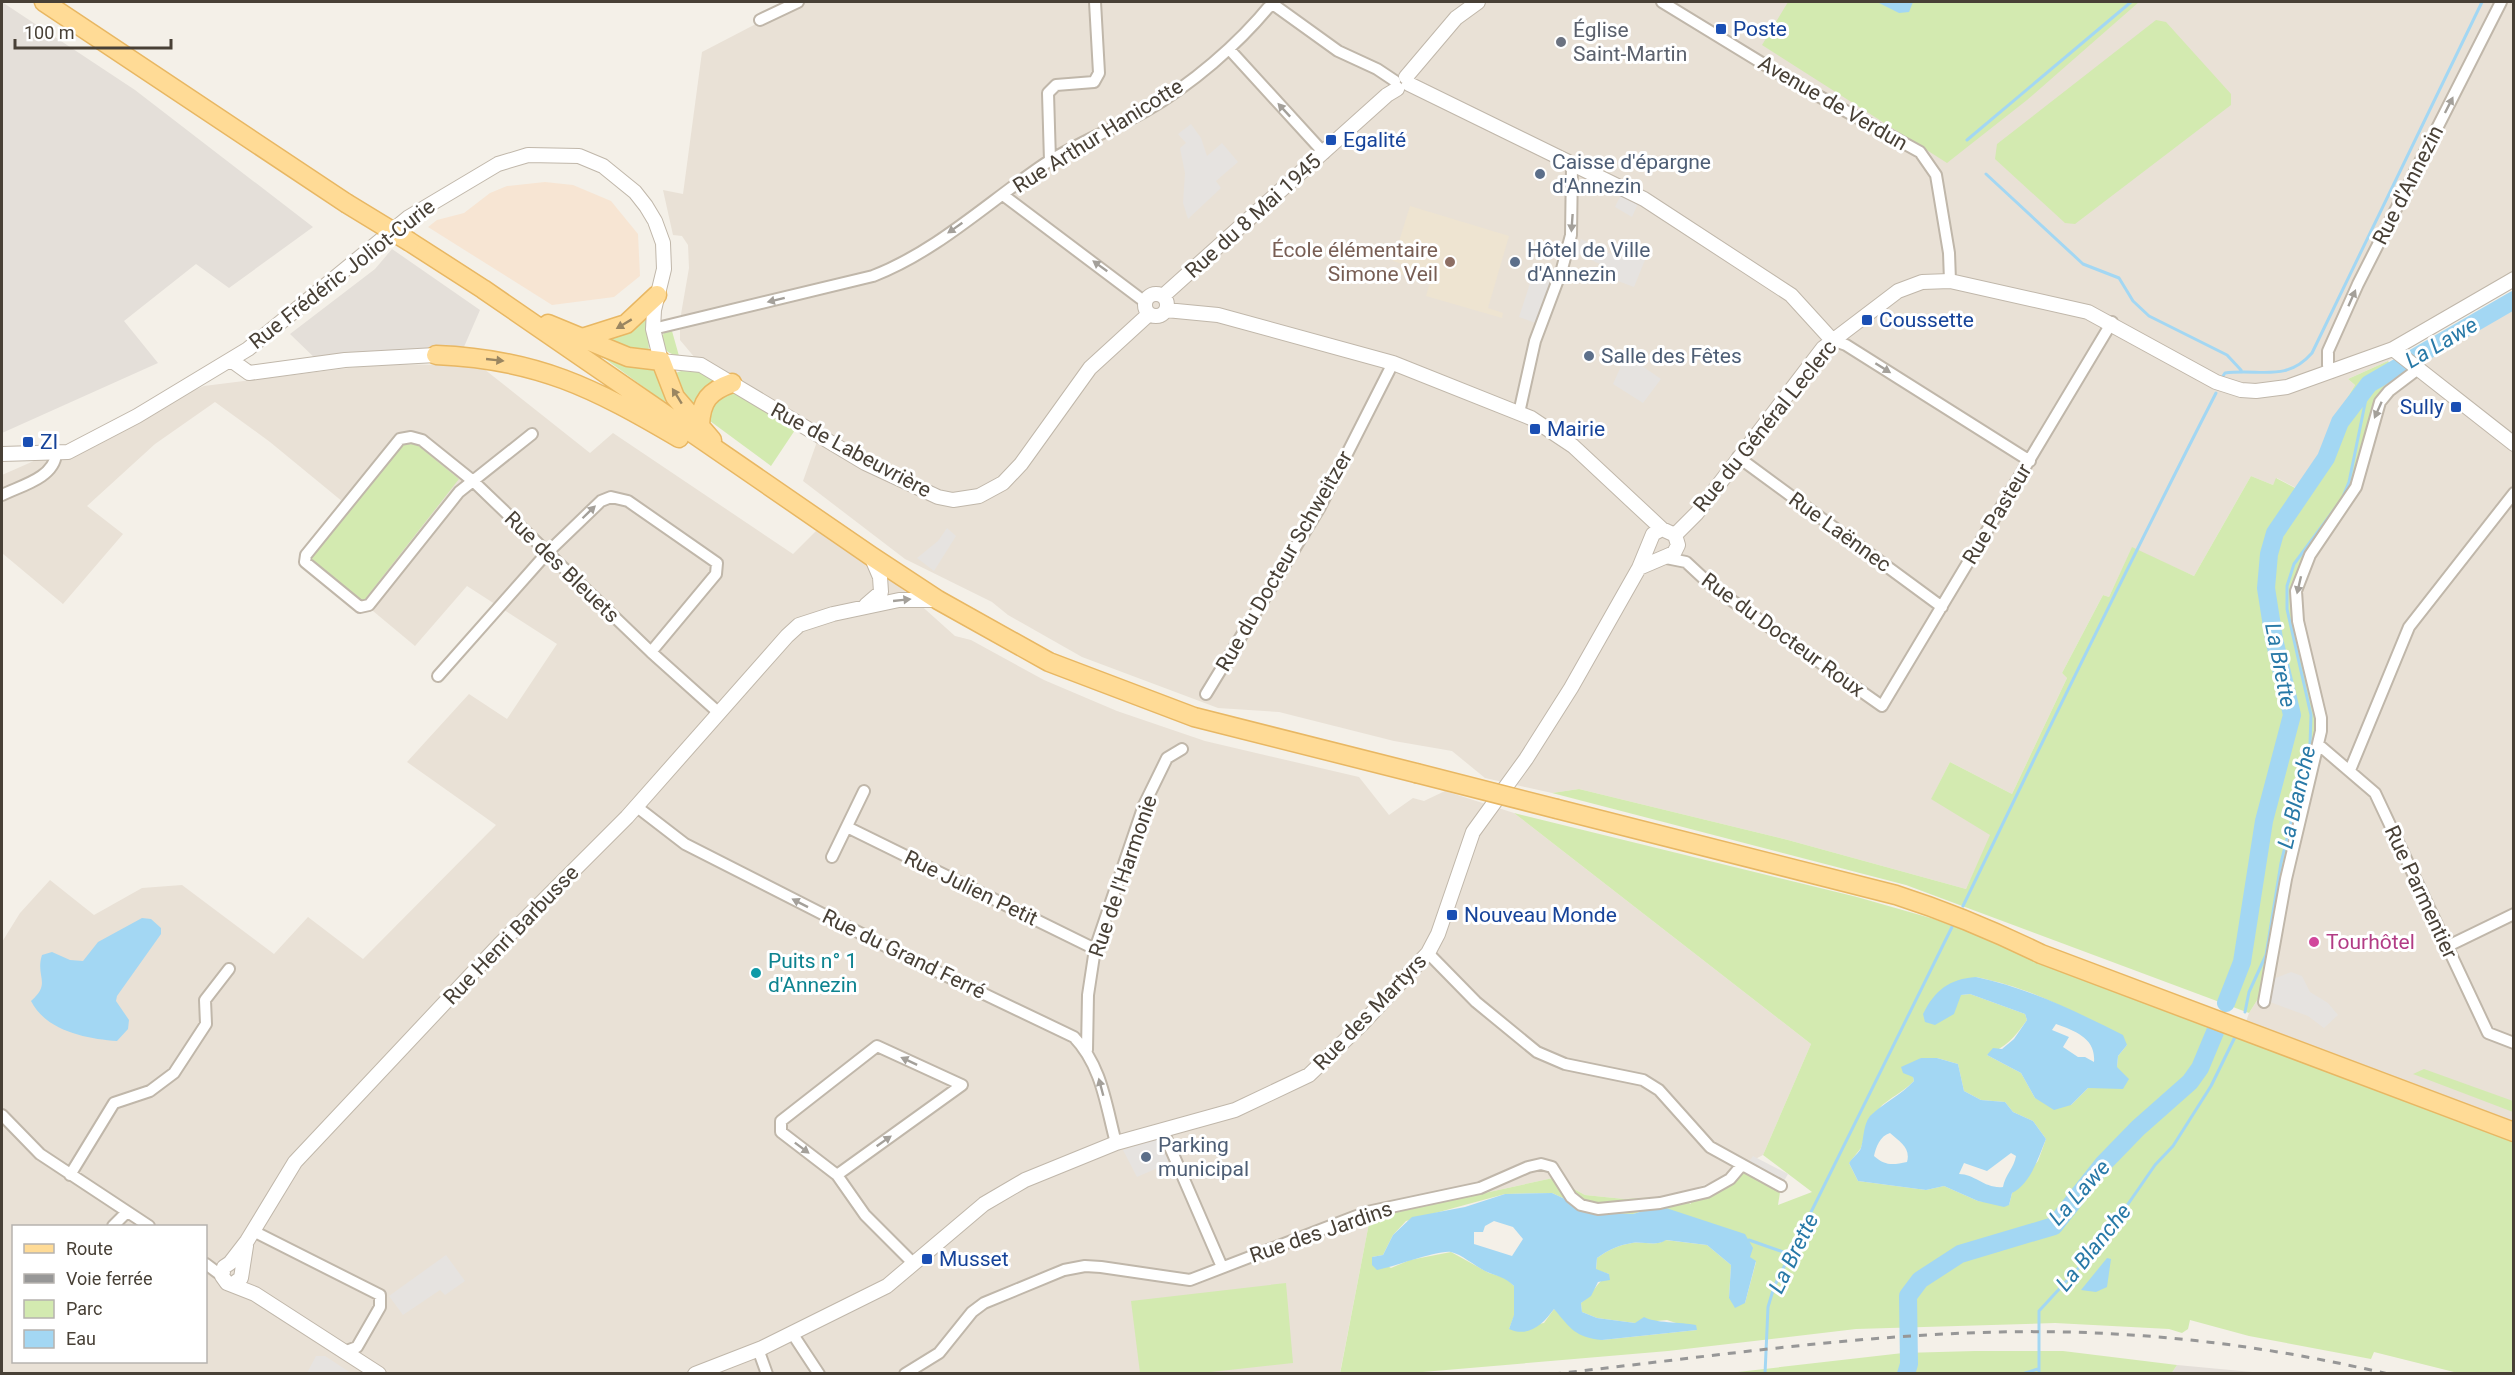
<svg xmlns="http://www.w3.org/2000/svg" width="2515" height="1375" viewBox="0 0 2515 1375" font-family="Roboto,sans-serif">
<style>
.residential{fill:#e9e1d6;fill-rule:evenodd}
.commercial{fill:#f7e5d3}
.industrial{fill:#e4dfd9}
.education{fill:#eee4d1}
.green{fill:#d3eab0;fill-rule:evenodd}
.parking{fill:#e6e3e0}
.water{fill:#a3d7f3;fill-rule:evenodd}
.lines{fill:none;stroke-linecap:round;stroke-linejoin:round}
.stream{stroke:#a3d7f3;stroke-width:3}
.river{stroke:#a3d7f3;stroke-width:18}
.minor-casing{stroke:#c0b7aa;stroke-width:14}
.tertiary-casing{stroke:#c0b7aa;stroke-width:16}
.primary-casing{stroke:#e8b763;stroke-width:21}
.minor{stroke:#fff;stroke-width:10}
.tertiary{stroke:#fff;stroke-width:14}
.primary{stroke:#ffdb96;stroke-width:18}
.rail{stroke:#979797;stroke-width:3;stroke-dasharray:8 8;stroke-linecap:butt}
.primary-bridge-casing{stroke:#e8b763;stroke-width:21;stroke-linecap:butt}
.primary-bridge{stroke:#ffdb96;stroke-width:18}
.oneway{fill:#a4a09a}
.oneway2{fill:#9a8661}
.transit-dot{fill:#1a4fb4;stroke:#fff;stroke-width:2}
.worship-dot{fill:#6b7280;stroke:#fff;stroke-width:2}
.service-dot{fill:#5c6f8a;stroke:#fff;stroke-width:2}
.education-dot{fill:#8d6e63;stroke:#fff;stroke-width:2}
.hotel-dot{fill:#d1479c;stroke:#fff;stroke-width:2}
.culture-dot{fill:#0f9aa8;stroke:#fff;stroke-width:2}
.labels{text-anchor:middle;stroke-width:6;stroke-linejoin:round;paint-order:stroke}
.transit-label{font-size:21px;fill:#164399;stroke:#fff;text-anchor:start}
.worship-label{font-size:21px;fill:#5b616d;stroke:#fff;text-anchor:start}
.street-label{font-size:21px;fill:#484036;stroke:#fff}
.service-label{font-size:21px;fill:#4e5e75;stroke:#fff;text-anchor:start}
.education-label{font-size:21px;fill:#785e54;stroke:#fff;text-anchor:end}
.hotel-label{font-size:21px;fill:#b23c85;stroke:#fff;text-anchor:start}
.culture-label{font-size:21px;fill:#0d838f;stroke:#fff;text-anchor:start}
.water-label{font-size:22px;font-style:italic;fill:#2879a7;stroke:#fff}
</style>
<rect width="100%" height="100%" fill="#f4f0e8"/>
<path class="residential" d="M798,2H2513V287L2390,360L2348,379L2355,385L2345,402L2347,404L2344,414L2329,447L2300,490L2277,478L2273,485L2251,476L2194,576L2132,548L2109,597L2103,595L2062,673L2067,678L2012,794L1950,762L1932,798L1991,835L1966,889L1788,840L1579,789L1552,793L1485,778L1452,751L1394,741L1279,712L1218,708L1082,657L1008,615L992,602L905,559L803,481L819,436L701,365L680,340V320L689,268L688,245L682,236L673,235L663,190L683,194L702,52Z
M2513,305V1141L2384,1089L2241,1036L2249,1013L2261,994L2294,583L2299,567L2359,467L2372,406L2384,386L2422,359Z
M381,364L457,365L484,369L590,453L613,433L793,554L818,529L897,584L955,636L971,640L1044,680L1117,711L1205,741L1359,777L1389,815L1413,798L1424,801L1445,791L1514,813L1811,1044L1763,1155L1712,1182L1674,1196L1624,1199L1585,1195L1553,1178L1370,1218L1340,1373H2V942L20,913L50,880L94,915L142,888L182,885L274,954L308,917L363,959L496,825L407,762L469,694L507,719L557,644L467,586L415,646L301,551L343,502L270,442L215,402L155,444L87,506L123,534L63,604L2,553V475L204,386ZM14,1226H206V1362H14Z"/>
<path class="commercial" d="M545,182L573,185L611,201L638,234L640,276L614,297L552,305L428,227L437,220L464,213L490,193L507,186Z"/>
<path class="industrial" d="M2,2L135,90L313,227L229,288L196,264L124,321L158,363L2,433Z
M392,249L480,310L460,356L320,363L290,334L375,269Z
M2177,1365L2263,1373L2171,1374Z"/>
<path class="education" d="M1410,206L1509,236L1488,308L1503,313L1502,318L1426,296L1430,283L1399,274L1402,264L1393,261Z"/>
<path class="green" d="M1788,2H2139L2027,100L1947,163L1762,45Z
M2156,20L2166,22L2231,94V105L2075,224L2065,223L1995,159L1997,144Z
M648,311L649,357L612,347L607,337Z
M672,331L679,356C669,354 663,350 660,340L664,333Z
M589,347L657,365L671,397L664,402Z
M2388,361L2400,375L2384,386L2372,406L2354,486L2307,553L2294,583L2317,719V740L2261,994L2249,1013L1906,885L1552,793L1579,789L1788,840L1966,889L1990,835L1931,799L1950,762L2012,794L2067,678L2062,673L2103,595L2109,597L2132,547L2194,576L2251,476L2273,485L2276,478L2299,490C2320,465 2337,432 2347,404L2345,402L2355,385L2348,379Z
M681,371L701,372L722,384L696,414L679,398L673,374Z
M725,391L739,394L797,427L771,466L710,421L706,407Z
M404,443H415L459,479L362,603L308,561Z
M1514,813L1857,897L1934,919L2384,1089L2513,1141V1373H2458L2374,1352L2371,1359L2249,1336L2190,1320L2188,1329L2182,1333L2169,1329L2055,1323L1856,1329L1668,1351L1411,1373L1340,1374L1370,1218L1553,1178L1585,1195L1624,1199L1674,1196L1691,1204L1690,1196L1750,1171L1781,1186L1778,1205L1812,1192L1763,1155L1811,1044ZM1976,977C2038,990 2074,1011 2127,1045L2118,1056L2117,1067L2088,1088L2071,1105L2035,1098L2021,1073L1987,1055C2006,1047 2015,1037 2027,1020L2025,1014L1970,994L1961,995ZM1921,1058H1937L1958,1064L1964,1091L1981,1100L2005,1102L2013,1112L2033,1121L2046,1139L2038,1161L2012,1193L2009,1205L1978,1201L1944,1186L1926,1190L1858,1181L1849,1163L1861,1148L1870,1117C1877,1113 1879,1107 1885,1103C1895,1095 1904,1091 1914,1081L1913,1077ZM1552,1193L1595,1213L1633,1214L1660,1206L1756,1262L1745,1303L1729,1298L1731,1265L1707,1245L1665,1240C1656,1247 1643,1241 1632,1243C1619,1245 1608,1250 1597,1258L1596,1270L1609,1274C1597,1282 1593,1294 1581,1303L1582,1312L1597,1318L1635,1323L1667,1320L1697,1330L1602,1340L1554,1309L1544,1323L1509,1329L1514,1316V1286L1506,1278L1489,1273L1451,1252L1410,1260L1391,1268L1372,1257L1383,1255L1393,1235L1406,1221L1505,1194Z
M2424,1069L2513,1101V1112L2413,1074Z
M1286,1283L1293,1363L1202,1373H1140L1131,1301Z
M1975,1351H2063L2177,1365L2171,1374L1729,1373L1903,1353Z"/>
<path class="parking" d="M1191,124L1201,138L1207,156L1222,143L1238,162L1216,181L1221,188L1188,219L1183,203L1185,173L1180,148L1186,143L1178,134Z
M1624,188L1641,197L1632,217L1615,207Z
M1581,239L1621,259L1628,246L1647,255L1634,287L1599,274L1602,265L1576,253Z
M1534,271L1553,276L1538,324L1519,317Z
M1626,355L1661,379L1643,403L1613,384Z
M947,528L956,536L934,571L917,558L938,541Z
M2291,972L2302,976L2310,992L2328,1003L2338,1015L2324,1028L2308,1016L2270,1002L2273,979Z
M1158,1139L1169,1163L1137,1177L1123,1150Z
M1753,1156L1788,1174L1784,1181L1748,1163Z
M446,1255L465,1281L445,1295L440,1290L403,1315L389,1296Z
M316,1356H325L351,1373H307Z"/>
<path class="water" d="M1877,2H1913L1909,12L1899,13Z
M142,918L151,919L161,928V934L117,996L116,1001L129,1020L128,1029L117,1041C87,1039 46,1031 31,1001C52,983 35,977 42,955L52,952L70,960L83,961L98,942Z
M1976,977C2028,988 2075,1011 2123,1035L2127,1045L2118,1056L2117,1067L2129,1079L2123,1089L2088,1088L2071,1105L2054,1110L2035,1098L2021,1073L1987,1055L1993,1048L2002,1049L2014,1039L2027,1020L2025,1014L1970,994L1961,995L1954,1014L1935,1025L1925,1022L1923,1014C1935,990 1949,979 1976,977ZM2056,1024C2075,1031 2096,1038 2094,1062L2085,1057H2078L2063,1047L2069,1037L2052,1030Z
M1921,1058H1937L1958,1064L1964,1091L1981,1100L2005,1102L2013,1112L2033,1121L2046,1139C2038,1158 2031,1183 2012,1193L2009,1205L2004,1207L1978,1201L1944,1186L1926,1190L1858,1181L1849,1163C1852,1158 1859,1153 1861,1148C1864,1138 1863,1125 1870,1116C1883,1103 1900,1096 1914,1081L1913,1077L1903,1073L1901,1067ZM1890,1133C1900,1142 1911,1148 1907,1162C1893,1165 1885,1166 1874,1156C1876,1147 1880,1136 1890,1133ZM2011,1153L2016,1156C2014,1168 2005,1175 2003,1187C1985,1189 1975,1174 1959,1174L1964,1163L1987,1171Z
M1552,1193L1595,1213L1633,1214L1660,1206L1745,1234L1753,1248L1750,1257L1756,1261L1745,1303L1735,1308L1729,1298L1731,1265L1707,1245L1666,1240C1656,1247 1643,1241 1632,1243C1619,1245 1608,1250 1597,1258L1596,1269L1609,1274L1610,1280L1598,1282L1591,1296L1581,1303L1582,1312L1597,1318L1635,1323L1644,1317C1654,1323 1681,1322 1696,1325L1697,1330L1602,1340C1575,1337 1571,1329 1554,1309C1543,1324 1529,1338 1509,1329L1514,1315V1286C1505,1277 1496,1276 1485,1271C1475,1266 1461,1254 1451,1252C1437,1250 1394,1267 1377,1270L1372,1265V1257L1383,1255L1393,1235L1412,1217L1465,1207L1505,1194ZM1494,1221L1513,1227L1523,1239L1512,1256L1474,1244V1232H1483L1485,1226Z
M2107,1258L2111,1259L2107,1287L2096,1292L2081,1290Z"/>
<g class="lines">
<path class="stream" d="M1967,140L2131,2
M1986,174L2083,264L2119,278L2133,301L2149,316L2227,355L2241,370
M2221,379L2225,373C2259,368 2286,383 2312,353L2482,2
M1963,906C2046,734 2129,563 2216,393
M2245,1012L2249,992L2266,955L2281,863L2310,744L2311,715L2287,609V586L2294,564L2342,499L2349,482L2369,384
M1749,1240L1789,1254
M1765,1374L1768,1307L1774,1287L1952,927
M2022,1374L2038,1369
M2039,1374V1311L2084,1262L2102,1232L2117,1220L2155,1165L2173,1146L2211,1086L2235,1037"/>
<path class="river" d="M2226,1003L2242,962L2264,821L2292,715L2274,639L2266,588L2269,554L2275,533L2326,458L2340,422L2369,384L2514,300
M1906,1374L1909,1364L1908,1296L1920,1280L1960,1254L2054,1226L2103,1164L2138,1128L2190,1082L2200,1068L2215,1032"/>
<g class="minor-casing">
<path id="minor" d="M1270,2L1338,51L1377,69L1395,81
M1662,2L1793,82L1920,152L1936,175L1949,253L1950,281
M760,20L798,2
M1229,49L1324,153
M1050,161L1048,93L1056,85L1094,82L1099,73L1095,2
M1003,195L1145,302
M653,329L873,276C935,252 985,205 1040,167C1072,145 1110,131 1144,112C1191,85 1238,45 1272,3
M1832,340L1846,345L2030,461
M2331,372L2328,365V351L2358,284L2501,2
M1519,413L1535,341L1562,269L1571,235L1572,165
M532,434L459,492L369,605L360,607L305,562L306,555L400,439L411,437L422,440L473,481L651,652
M1738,457L1942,607
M2,495C20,486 54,478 56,454
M1666,558L1686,562L1714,588L1882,706L2112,322
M438,676L547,553L601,501L611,497L628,501L717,563L716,574L651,652L719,713
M1206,694L1320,507L1393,363
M2319,745L2375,793L2488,1033L2514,1043
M2350,770L2409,627L2514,493
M637,807L685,844L909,958L1074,1037C1102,1066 1106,1106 1116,1143
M847,827L1095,949
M832,857L864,791
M2446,947L2514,914
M1428,953L1476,1002L1537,1052L1565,1064L1643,1080L1659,1090L1710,1147L1781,1186
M2264,1002L2286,879L2321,731V718L2298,621L2296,591L2310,555L2356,487L2380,402L2389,391L2418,369
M1087,1050L1088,995L1095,949L1144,805L1167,758L1182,749
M2,1115L40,1154L149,1226
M1163,1131L1222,1267
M70,1175L114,1103L150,1091L174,1073L206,1024L205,1000L229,969
M837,1175L962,1085L877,1046L781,1121V1132L837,1175L865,1215L913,1263
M113,1226L127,1212
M253,1231L380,1295V1307L357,1347L344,1352
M206,1264L222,1276
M792,1333L819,1374
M758,1349L767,1374
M905,1374L939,1353L972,1312L984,1303L1064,1270L1085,1266L1101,1267L1190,1280L1367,1212L1480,1188L1528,1167L1541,1164L1552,1167L1571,1197L1581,1205L1598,1209L1660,1203L1707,1192L1730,1179L1741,1166"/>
</g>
<g class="tertiary-casing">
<path id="tertiary" d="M1406,77L1456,18L1478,2
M1409,84L1644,199L1791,295L1832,340
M1145 305a11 11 0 1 1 22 0a11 11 0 1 1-22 0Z
M1163,296L1387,95L1397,89
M1166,310L1218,315L1393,363L1531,418L1573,446L1662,529
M2393,349L2514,444
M231,360L249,373L345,360L436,355
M2,454L68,452L137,416L248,349L409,217L498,164L528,155L579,156L603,166L635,192L646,206L655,221L663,243L664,269L654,310L653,329L661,361L701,365L865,463L938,497L953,500L979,496L1003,483L1021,464L1090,368L1149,314
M1675,535L1697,513L1823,348L1898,291L1922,282L1950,281L2088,312L2216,382L2241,390L2256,391L2287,387L2393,349L2514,279
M866,605L881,592L880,577L871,556
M233,1284L241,1278L246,1246
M379,1374L255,1294L227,1283L222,1276L224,1267L230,1263L247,1241L295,1162L499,945L627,817L787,636L799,625L833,614L899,600H938
M695,1374L762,1348L887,1286L984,1204L1025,1180L1116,1143L1235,1110L1309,1075L1362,1024L1428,953L1438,934L1473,832L1526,759L1571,688L1639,568L1653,534L1662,529L1675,535L1678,545L1674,553L1639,568"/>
</g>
<g class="primary-casing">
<path id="primary" d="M44,2L346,203
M410,242L483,289L871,556L938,600L1049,662L1194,717L1416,773
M548,324L628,357L661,361L675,397L712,440
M582,338L626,324L657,295
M436,355C537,359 594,388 679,438
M700,425C701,401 709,391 732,383
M1557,809L1896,895C1946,911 1994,931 2041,954L2514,1132"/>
</g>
<use href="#minor" class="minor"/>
<use href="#tertiary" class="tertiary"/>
<use href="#primary" class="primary"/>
<path class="rail" d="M1553,1374C1701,1358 1851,1335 2000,1332C2131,1329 2261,1344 2388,1374"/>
<g class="primary-bridge-casing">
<path id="primary-bridge" d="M346,203L410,242
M1416,773L1557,809"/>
</g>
<use href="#primary-bridge" class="primary-bridge"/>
</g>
<defs><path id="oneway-solid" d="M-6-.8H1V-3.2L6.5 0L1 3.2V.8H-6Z" transform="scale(1.5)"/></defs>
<g class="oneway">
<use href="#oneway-solid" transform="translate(2449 105) rotate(-63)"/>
<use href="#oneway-solid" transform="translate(1284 110) rotate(-133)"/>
<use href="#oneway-solid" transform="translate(1572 223) rotate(94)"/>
<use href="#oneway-solid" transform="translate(955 228) rotate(145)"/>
<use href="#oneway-solid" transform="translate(1100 266) rotate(-144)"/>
<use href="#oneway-solid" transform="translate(2352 298) rotate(-66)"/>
<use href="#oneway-solid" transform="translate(776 300) rotate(166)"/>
<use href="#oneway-solid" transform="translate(1883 368) rotate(32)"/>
<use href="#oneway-solid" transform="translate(2378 410) rotate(114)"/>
<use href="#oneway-solid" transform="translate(589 512) rotate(-44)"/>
<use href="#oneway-solid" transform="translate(2299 585) rotate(103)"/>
<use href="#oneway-solid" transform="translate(902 600) rotate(-6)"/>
<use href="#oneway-solid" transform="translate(800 903) rotate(-153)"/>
<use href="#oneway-solid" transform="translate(909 1061) rotate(-155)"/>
<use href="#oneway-solid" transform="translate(1101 1087) rotate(-105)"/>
<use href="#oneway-solid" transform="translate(884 1141) rotate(-35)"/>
<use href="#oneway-solid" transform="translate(802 1148) rotate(37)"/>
</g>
<g class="oneway2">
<use href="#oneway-solid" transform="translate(624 324) rotate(149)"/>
<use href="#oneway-solid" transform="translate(495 360) rotate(6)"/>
<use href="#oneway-solid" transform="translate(677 396) rotate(-122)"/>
</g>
<g class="transit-dot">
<rect x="1715" y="23" width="12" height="12" rx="3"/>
<rect x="1325" y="134" width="12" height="12" rx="3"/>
<rect x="1861" y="314" width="12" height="12" rx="3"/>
<rect x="2450" y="401" width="12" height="12" rx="3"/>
<rect x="1529" y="423" width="12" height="12" rx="3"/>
<rect x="22" y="436" width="12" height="12" rx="3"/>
<rect x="1446" y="909" width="12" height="12" rx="3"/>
<rect x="921" y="1253" width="12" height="12" rx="3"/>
</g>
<circle class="worship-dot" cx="1561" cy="42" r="6"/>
<g class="service-dot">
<circle cx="1540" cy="174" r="6"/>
<circle cx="1515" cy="262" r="6"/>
<circle cx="1589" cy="356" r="6"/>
<circle cx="1146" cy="1157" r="6"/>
</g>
<circle class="education-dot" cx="1450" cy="262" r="6"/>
<circle class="hotel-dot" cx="2314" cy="942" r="6"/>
<circle class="culture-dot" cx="756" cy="973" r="6"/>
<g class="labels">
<g class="transit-label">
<text x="1733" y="36">Poste</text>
<text x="1343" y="147">Egalité</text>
<text x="1879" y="327">Coussette</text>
<text x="2444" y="414" text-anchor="end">Sully</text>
<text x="1547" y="436">Mairie</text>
<text x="40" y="449">ZI</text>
<text x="1464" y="922">Nouveau Monde</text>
<text x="939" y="1266">Musset</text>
</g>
<g class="worship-label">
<text x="1573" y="37">Église<tspan x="1573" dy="24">Saint-Martin</tspan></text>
</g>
<g class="street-label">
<text transform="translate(1833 103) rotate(30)" y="7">Avenue de Verdun</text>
<text transform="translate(1098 136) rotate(-32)" y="7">Rue Arthur Hanicotte</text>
<text transform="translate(2408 185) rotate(-63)" y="7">Rue d'Annezin</text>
<text transform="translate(1253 216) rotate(-42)" y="7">Rue du 8 Mai 1945</text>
<text transform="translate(342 274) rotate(-38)" y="7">Rue Frédéric Joliot-Curie</text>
<text transform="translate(1765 426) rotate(-51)" y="7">Rue du Général Leclerc</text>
<text transform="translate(851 450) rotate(28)" y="7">Rue de Labeuvrière</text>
<text transform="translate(1997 514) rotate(-59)" y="7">Rue Pasteur</text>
<text transform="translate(1840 532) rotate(36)" y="7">Rue Laënnec</text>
<text transform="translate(1284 561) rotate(-60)" y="7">Rue du Docteur Schweitzer</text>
<text transform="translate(562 567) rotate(44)" y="7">Rue des Bleuets</text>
<text transform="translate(1783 635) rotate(36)" y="7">Rue du Docteur Roux</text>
<text transform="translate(1123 876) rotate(-71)" y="7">Rue de l'Harmonie</text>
<text transform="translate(971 888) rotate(26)" y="7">Rue Julien Petit</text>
<text transform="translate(2421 892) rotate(65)" y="7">Rue Parmentier</text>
<text transform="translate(511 935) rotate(-46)" y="7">Rue Henri Barbusse</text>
<text transform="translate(904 954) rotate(26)" y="7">Rue du Grand Ferré</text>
<text transform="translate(1370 1012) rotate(-46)" y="7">Rue des Martyrs</text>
<text transform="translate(1321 1232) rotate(-19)" y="7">Rue des Jardins</text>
</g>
<g class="service-label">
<text x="1552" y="169">Caisse d'épargne<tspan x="1552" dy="24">d'Annezin</tspan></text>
<text x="1527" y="257">Hôtel de Ville<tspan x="1527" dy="24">d'Annezin</tspan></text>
<text x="1601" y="363">Salle des Fêtes</text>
<text x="1158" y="1152">Parking<tspan x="1158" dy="24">municipal</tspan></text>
</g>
<g class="education-label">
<text x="1438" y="257">École élémentaire<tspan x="1438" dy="24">Simone Veil</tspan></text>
</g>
<g class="hotel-label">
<text x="2326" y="949">Tourhôtel</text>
</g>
<g class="culture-label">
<text x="768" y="968">Puits n° 1<tspan x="768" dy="24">d'Annezin</tspan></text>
</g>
<g class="water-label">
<text transform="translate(2441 342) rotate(-30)" y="8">La Lawe</text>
<text transform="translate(2281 665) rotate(79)" y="8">La Brette</text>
<text transform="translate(2296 797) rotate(-77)" y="8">La Blanche</text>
<text transform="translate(2079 1192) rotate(-48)" y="8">La Lawe</text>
<text transform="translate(2093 1247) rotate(-51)" y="8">La Blanche</text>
<text transform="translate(1793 1253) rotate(-64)" y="8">La Brette</text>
</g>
</g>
<rect width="2515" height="1375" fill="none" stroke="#484036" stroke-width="6"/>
<rect x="12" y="1225" width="195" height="138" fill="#ffffff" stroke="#b6b3af" stroke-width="1.5"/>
<rect x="24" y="1244" width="30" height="9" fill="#ffdb96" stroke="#b6b3af" stroke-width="1.5"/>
<text x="66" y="1255" font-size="18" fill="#484036">Route</text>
<rect x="24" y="1274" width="30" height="9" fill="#979797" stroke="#b6b3af" stroke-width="1.5"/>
<text x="66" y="1285" font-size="18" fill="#484036">Voie ferrée</text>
<rect x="24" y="1300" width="30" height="18" fill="#d3eab0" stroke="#b6b3af" stroke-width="1.5"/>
<text x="66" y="1315" font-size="18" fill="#484036">Parc</text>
<rect x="24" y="1330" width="30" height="18" fill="#a3d7f3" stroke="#b6b3af" stroke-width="1.5"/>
<text x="66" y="1345" font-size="18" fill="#484036">Eau</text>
<path d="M15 39v9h156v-9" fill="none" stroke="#484036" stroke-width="3"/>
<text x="24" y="39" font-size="18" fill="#484036" stroke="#ffffff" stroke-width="4.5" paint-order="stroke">100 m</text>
</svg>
